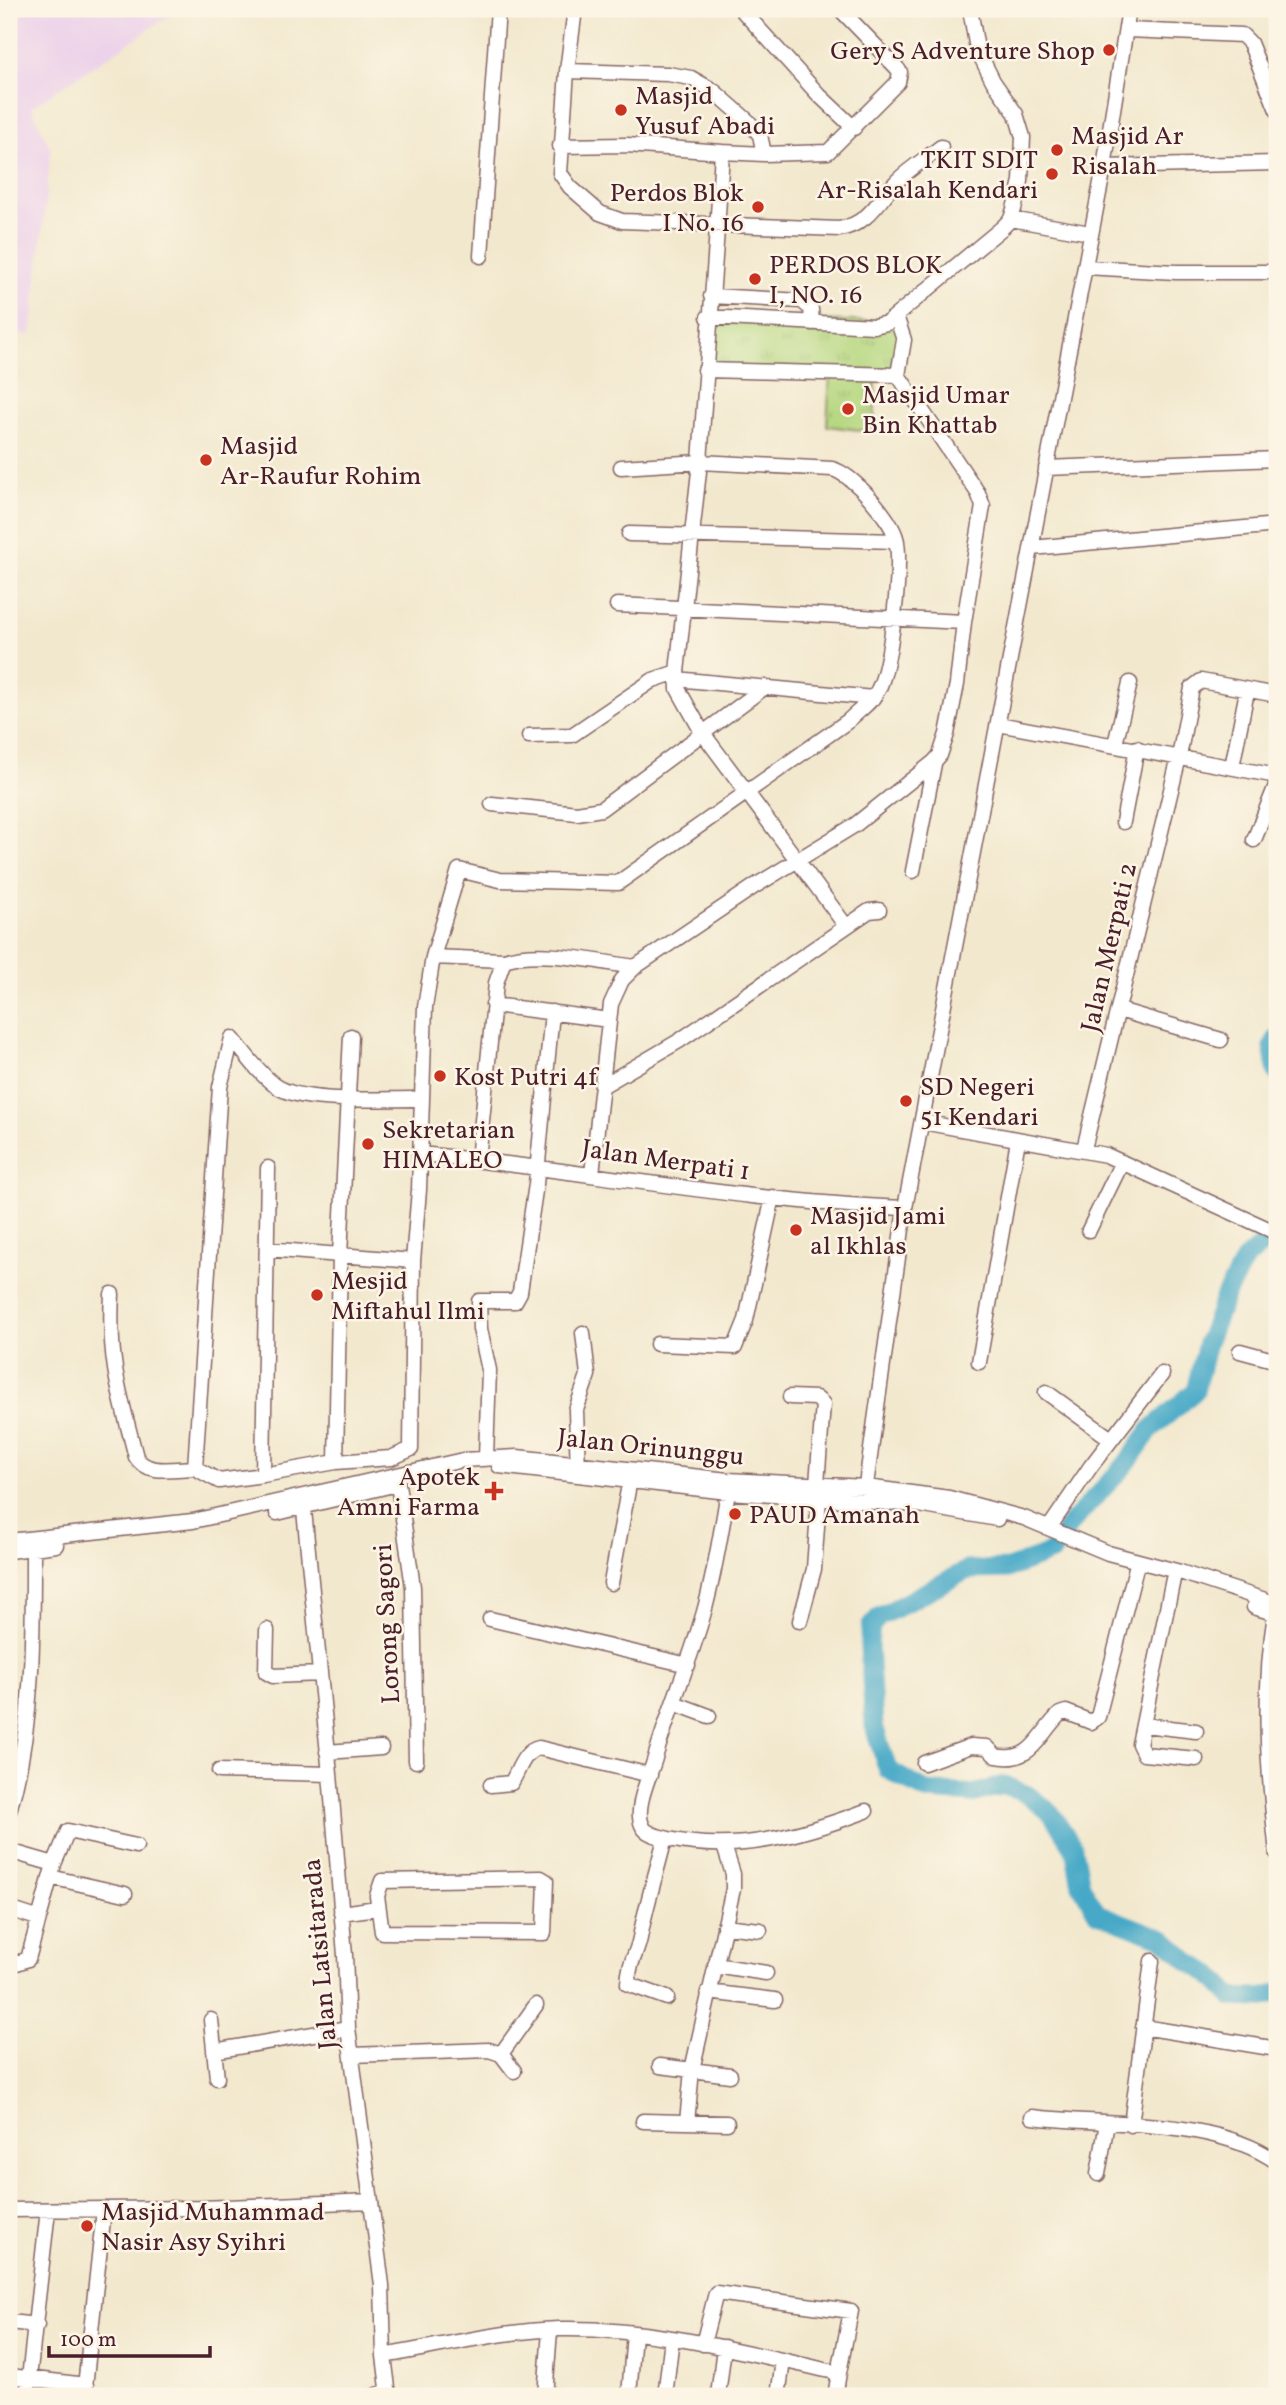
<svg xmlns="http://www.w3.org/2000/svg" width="1286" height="2405" viewBox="0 0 1286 2405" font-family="Vollkorn,serif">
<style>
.built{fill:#ecd1ea}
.park{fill:url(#park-tufts);stroke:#807b55;stroke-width:2}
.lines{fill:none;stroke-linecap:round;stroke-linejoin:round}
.river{stroke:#47a9c7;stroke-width:19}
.minor-casing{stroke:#856564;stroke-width:17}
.minor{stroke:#fff;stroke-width:14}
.poi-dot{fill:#c8321e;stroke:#fcf5e5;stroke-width:2.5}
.labels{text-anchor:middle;stroke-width:5;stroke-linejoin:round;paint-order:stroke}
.poi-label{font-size:26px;fill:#4a1f2b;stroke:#fcf5e5;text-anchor:start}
.street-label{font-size:26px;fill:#4a1f2b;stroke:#fcf5e5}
</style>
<defs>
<pattern id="park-tufts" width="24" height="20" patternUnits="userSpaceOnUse" patternTransform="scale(1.75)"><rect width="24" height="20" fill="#b5d77f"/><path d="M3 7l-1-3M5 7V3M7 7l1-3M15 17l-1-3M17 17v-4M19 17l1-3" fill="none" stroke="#9db86e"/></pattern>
</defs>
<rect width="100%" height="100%" fill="#fcf5e5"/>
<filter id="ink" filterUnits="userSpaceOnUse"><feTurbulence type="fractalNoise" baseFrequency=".0143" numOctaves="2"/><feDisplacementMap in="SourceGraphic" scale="14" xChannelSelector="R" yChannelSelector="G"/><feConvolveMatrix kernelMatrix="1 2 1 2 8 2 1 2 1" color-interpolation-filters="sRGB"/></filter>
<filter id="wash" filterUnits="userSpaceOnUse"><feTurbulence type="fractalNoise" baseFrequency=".00686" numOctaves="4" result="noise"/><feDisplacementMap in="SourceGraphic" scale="28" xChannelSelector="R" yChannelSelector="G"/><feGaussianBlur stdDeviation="1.57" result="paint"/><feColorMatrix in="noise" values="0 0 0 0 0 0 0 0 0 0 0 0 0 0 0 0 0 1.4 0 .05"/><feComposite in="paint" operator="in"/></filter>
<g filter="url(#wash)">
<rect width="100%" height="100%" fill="#f2e8ce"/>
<path class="built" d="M9,9H180L31,107L51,150L31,335L9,333Z"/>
<path class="park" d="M710,318L896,322L904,340L898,375L876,374L874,432L827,426L830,374L705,370Z"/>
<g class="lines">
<path class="river" d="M1277,1038L1272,1047L1277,1073
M869,1645L874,1726L888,1770L926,1791L973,1794L1004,1785L1028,1795L1051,1813L1074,1848L1081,1885L1097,1913L1164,1939L1190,1962L1212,1976L1232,1997L1261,1998L1277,1993
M869,1645L871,1626L879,1617L967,1570L1008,1569L1052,1552L1070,1524L1126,1464L1150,1430L1195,1391L1207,1343L1225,1296L1245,1259L1271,1238L1277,1229"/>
</g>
</g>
<g filter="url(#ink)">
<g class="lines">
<g class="minor-casing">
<path id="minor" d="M741,9L819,95L854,128
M1128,30L1242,35L1250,43L1277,110
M567,71L560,173L570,187L600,213L622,221L839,229C869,224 878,201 897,181C910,168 927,158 941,147
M560,146L627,145L722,152
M764,154L828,152L898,82L900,72L897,68L840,9
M1104,167L1277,163
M1011,219L1090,233
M481,256L498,9
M1085,267L1176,272H1277
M711,296L802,301L811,309L812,323
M896,316L904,340L898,375
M708,317L874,326L887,323L1002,228L1011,219L1014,209L1021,181L1023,137L1016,114L993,81L977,49L970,9
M705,370L898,375L978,493L983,506L964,622
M621,467L700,462L677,672L678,689L702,732L846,926
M1046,468L1277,459
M629,534L897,541
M1032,548L1277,525
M676,679L873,698
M998,724L1277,776
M529,736L572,735L653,680L677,672
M1115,744L1130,683
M1232,767L1247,691
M492,804L577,813L601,809L765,687
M1123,822L1137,748
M1254,840L1277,783
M913,871L934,764
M433,957L504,960
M493,1005L609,1020
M1119,1010L1221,1040
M604,1085L679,1041L869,911L879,910
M922,1122L1106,1155L1277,1233
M1084,1149L1179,757L1192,688L1201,681L1277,695
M420,1154C582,1170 742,1202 905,1208
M478,1160L496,983L504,960C539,948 598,962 635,967L755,886L855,825L934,762L940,755L947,734L957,684L964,622L617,605
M268,1168L263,1475L219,1481L195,1468L220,1087L232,1038C245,1053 259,1074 276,1086C304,1105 386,1098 421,1099
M592,1174L611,1004L622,980L635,967
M1089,1230L1122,1162
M267,1249L413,1261
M112,1294C108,1361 120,1395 136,1457C147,1476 176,1468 195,1468
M657,1344L735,1347L746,1320L773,1197
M1240,1351L1277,1361
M979,1362L1018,1140
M1046,1392L1111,1439
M790,1397L816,1398L823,1404L817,1484
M486,1457L489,1370L480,1329L479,1301H515L520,1292L536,1184L552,1012
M336,1462L340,1255L351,1036
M499,1466L728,1492L919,1505L997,1519
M578,1472L576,1410L588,1375L583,1333
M263,1475L336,1462L391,1458L411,1449L413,1261L419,1190L425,1007L433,957L459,870L500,880L618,883L848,721C858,711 872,702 878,690C891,666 901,570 897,542C894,521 853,474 832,469L700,462C707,358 716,256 722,152L764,154L760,135L748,121L714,91L691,78L668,74L567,71L575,9
M398,1484L413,1587L416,1761
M728,1492C721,1532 715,1573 704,1612C690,1662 669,1709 655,1758C650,1776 634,1807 642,1825C645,1834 660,1837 669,1839C737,1854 802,1835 866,1811
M864,1499L905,1208L1104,167L1129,9
M303,1500L330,1774L345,1955L348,2028L382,2285L384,2356L389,2396
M277,1513L397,1484
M1049,1528L1091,1466L1162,1374
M9,1541L193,1521L463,1460L517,1457L728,1480L866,1487L949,1498L1024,1518L1108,1553L1180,1572L1277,1604
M9,1551L56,1545
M1173,1579L1139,1744L1144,1754L1196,1759
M611,1583L630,1479
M1254,1607L1277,1614
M1275,1614C1262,1695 1268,1772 1277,1853
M490,1619L688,1665
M800,1621L814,1569L819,1498
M267,1630L266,1672L273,1676L320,1674
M674,1703L709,1716
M1144,1725L1196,1731
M327,1752L381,1748
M924,1763L971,1746L987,1747L996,1756C1033,1764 1039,1733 1060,1714L1066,1712L1091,1722L1098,1717L1136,1568
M219,1771L330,1774
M491,1785L511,1783C519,1771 523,1751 539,1748L650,1775
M9,1811C34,1726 33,1637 33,1549
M665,1838C657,1872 646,1904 640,1938C636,1957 629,1961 628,1984L667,1998
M9,1851L54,1864
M50,1877L125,1894
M541,1878L546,1881L544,1933L382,1932L377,1896L382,1881Z
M9,1909L37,1918
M341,1913L377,1908
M724,1926L760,1930
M715,1965L766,1973
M9,1966L28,1959L54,1864L68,1831L136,1846
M708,1992L775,2000
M211,2020L217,2078
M1143,2027L1277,2049
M214,2051L348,2028
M501,2054L536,2005
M352,2055L489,2050L501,2054L514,2071
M660,2066L692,2070L733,1889V1874L724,1846
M1032,2117C1108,2126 1214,2117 1277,2162
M643,2121L727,2123
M687,2122L692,2070L730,2075
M1131,2125L1152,1961
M1098,2174L1107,2123
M9,2210L201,2208L371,2201
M9,2322L37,2325
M703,2344L716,2293L851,2311L839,2373
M384,2356C441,2346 500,2331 559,2329C654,2327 747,2353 839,2373L835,2396
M9,2376L86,2385
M27,2396L48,2210
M84,2396L104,2210
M374,2396L389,2391
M545,2396L550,2330
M629,2396L634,2333
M665,2396L672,2338
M718,2396L724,2347
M778,2396L783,2361"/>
</g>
<use href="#minor" class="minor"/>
</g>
</g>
<g class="poi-dot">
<circle cx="1109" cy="50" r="7"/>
<circle cx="621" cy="110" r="7"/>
<circle cx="1057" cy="150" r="7"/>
<circle cx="1052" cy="174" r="7"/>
<circle cx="758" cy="207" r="7"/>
<circle cx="755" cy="279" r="7"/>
<circle cx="848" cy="409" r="7"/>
<circle cx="206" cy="460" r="7"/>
<circle cx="440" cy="1076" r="7"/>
<circle cx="906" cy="1101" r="7"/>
<circle cx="368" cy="1144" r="7"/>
<circle cx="796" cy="1230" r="7"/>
<circle cx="317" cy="1295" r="7"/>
<path d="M490.5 1480.5h7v7h7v7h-7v7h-7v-7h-7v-7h7z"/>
<circle cx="735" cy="1514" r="7"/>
<circle cx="87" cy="2226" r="7"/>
</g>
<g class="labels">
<g class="poi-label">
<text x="1095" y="59" text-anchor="end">Gery S Adventure Shop</text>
<text x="635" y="104">Masjid<tspan x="635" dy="30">Yusuf Abadi</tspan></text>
<text x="1071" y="144">Masjid Ar<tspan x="1071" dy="30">Risalah</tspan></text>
<text x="1038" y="168" text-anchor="end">TKIT SDIT<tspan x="1038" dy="30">Ar-Risalah Kendari</tspan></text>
<text x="744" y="201" text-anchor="end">Perdos Blok<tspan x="744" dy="30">I No. 16</tspan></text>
<text x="769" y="273">PERDOS BLOK<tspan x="769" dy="30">I, NO. 16</tspan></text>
<text x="862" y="403">Masjid Umar<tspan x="862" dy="30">Bin Khattab</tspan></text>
<text x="220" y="454">Masjid<tspan x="220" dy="30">Ar-Raufur Rohim</tspan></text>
<text x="454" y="1085">Kost Putri 4f</text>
<text x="920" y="1095">SD Negeri<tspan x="920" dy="30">51 Kendari</tspan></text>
<text x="382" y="1138">Sekretarian<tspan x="382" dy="30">HIMALEO</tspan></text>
<text x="810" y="1224">Masjid Jami<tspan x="810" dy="30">al Ikhlas</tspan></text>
<text x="331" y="1289">Mesjid<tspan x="331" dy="30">Miftahul Ilmi</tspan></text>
<text x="480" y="1485" text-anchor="end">Apotek<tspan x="480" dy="30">Amni Farma</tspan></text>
<text x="749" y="1523">PAUD Amanah</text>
<text x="101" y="2220">Masjid Muhammad<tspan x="101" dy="30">Nasir Asy Syihri</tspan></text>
</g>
<g class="street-label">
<text transform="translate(1108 947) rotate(-77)" y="9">Jalan Merpati 2</text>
<text transform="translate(666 1159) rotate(8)" y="9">Jalan Merpati 1</text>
<text transform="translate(651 1446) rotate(6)" y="9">Jalan Orinunggu</text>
<text transform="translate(386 1624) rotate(-93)" y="9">Lorong Sagori</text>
<text transform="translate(319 1954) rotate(-95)" y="9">Jalan Latsitarada</text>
</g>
</g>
<rect width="1286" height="2405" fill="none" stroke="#fcf5e5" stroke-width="35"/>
<path d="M49 2346v10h161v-10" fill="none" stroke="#4a1f2b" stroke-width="3.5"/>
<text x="60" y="2346" font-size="21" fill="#4a1f2b" stroke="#fcf5e5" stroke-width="5" paint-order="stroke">100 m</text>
</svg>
